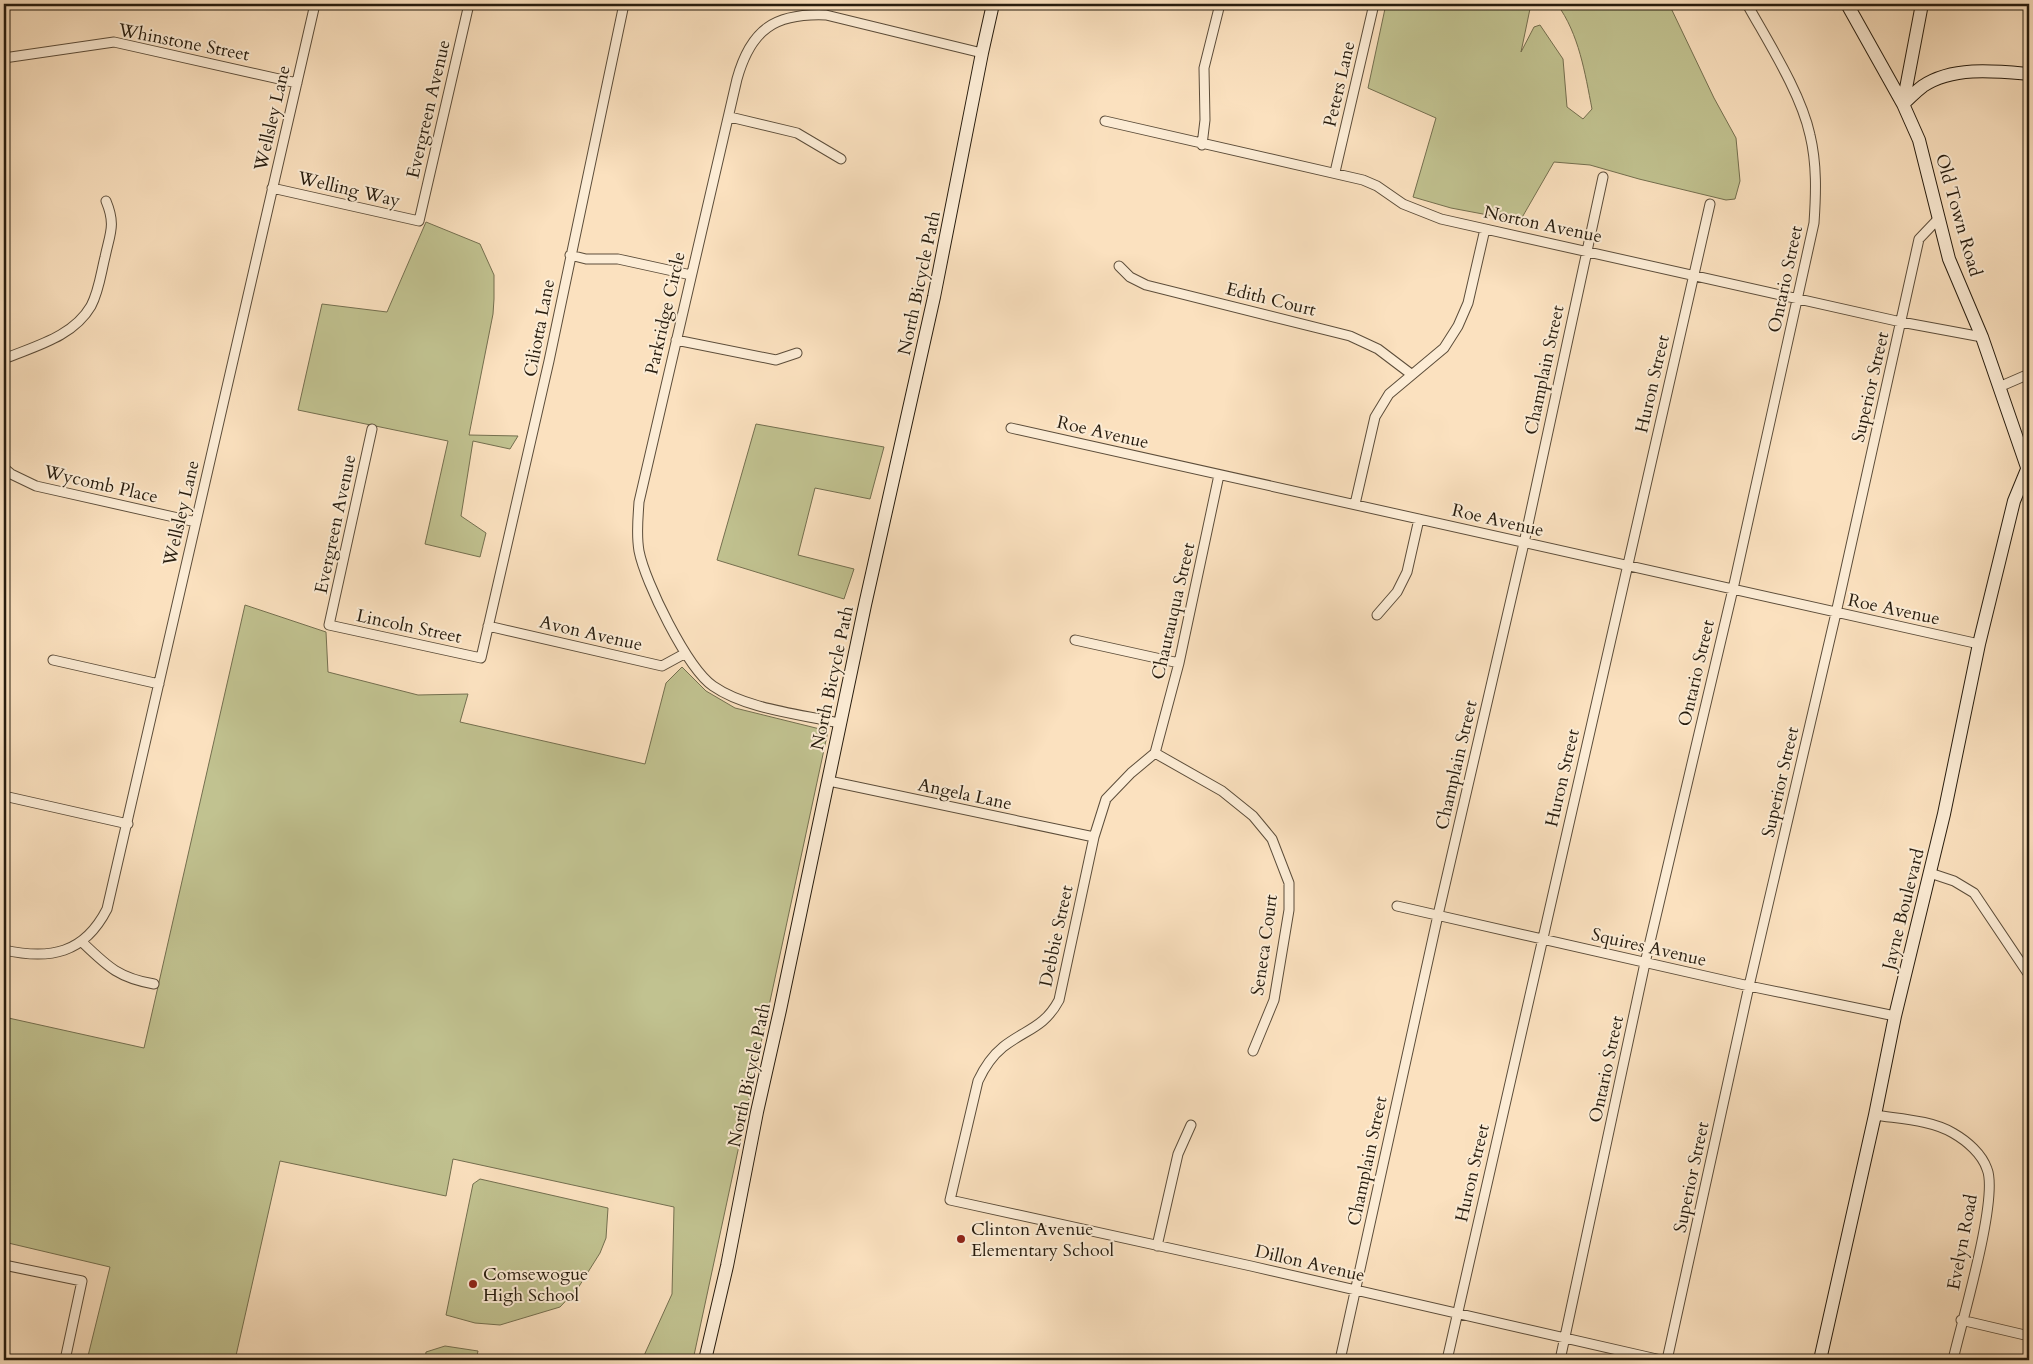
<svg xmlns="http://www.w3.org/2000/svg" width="2033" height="1364" viewBox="0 0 2033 1364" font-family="Cardo,serif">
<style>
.green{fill:#c1c290;stroke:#746f4f}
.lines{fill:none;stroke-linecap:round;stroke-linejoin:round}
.street-casing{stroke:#5c4d3a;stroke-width:11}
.secondary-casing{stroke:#271c0e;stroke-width:14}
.street{stroke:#fcecd5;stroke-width:9}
.secondary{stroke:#fcecd5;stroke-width:12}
.poi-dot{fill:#8f2418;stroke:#fcecd5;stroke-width:2}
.labels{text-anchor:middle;stroke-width:4;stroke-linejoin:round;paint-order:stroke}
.street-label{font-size:18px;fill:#271c0e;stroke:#fcecd5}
.poi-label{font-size:18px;fill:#271c0e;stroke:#fcecd5;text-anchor:start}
</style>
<rect width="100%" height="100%" fill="#fbe1bf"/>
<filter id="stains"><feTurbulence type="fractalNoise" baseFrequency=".004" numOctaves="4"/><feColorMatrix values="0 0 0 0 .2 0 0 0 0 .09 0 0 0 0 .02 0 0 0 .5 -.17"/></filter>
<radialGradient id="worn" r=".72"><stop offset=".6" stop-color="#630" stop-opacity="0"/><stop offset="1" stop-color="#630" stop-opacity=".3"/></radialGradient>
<path class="green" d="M1386,4H1531L1521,52L1534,27L1540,25L1563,59L1567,107L1583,119L1592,109C1585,73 1579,34 1557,4H1669L1714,98L1736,138L1740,181L1735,199L1726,200L1639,179L1590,165L1554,162L1520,221L1451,208L1413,197L1436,118L1368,88Z
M426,222L480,244L494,275V299L493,314L469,435L518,436L510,449L473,441L461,516L486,533L480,557L425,544L448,441L298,410L322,304L387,312Z
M756,424L884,447L870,499L815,488L798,555L854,569L844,599L717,560Z
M245,605L326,632L328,672L418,695L468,694L460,722L645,764L666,683L682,667L706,691L735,708L828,731L693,1360H642L672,1294L674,1207L453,1159L446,1196L280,1161L235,1360H87L110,1267L4,1242V1017L144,1048Z
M480,1179L608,1208L606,1238L600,1253L578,1288L560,1307L500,1325L475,1323L446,1315L473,1184Z
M445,1346L478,1351L476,1360H425L426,1352Z"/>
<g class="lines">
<g class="street-casing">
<path id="street" d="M4,58L114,42L297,83
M730,117L797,133L841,159
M1105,121L1363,180L1377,186L1403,204L1441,219L1901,322L1982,337
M1202,145L1205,120L1204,68L1220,4
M1335,172L1374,4
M272,188L419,221L469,4
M570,255L586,259H618L691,275
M1119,266L1130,277L1146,285L1350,336L1378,349L1411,374
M676,340L776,360L797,353
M4,359C35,346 73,337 91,306C99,291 101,273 105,257C110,233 116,225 106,201
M1999,387L2029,374
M1011,428L1979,644
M372,429L329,625L481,658L549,361L624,4
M4,468L11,474L36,486L196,522
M1355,504L1375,417L1389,394L1444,348L1458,326L1468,303L1485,229
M1377,615L1397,592L1407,572L1419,519
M488,626L662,666L684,654
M1075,640L1179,663
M53,660L159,684
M839,723C800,714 746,709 713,686C687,668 645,582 639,551C636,534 638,519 639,502L737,79C751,29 775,13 826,15L982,53
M1155,753L1131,773L1106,799L1094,837L1059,1000C1044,1028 1026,1029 1003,1047C992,1056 984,1068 978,1081L950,1200L1251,1266L1661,1360
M1155,753L1222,791L1253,816L1272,839L1289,883V910L1274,1000L1253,1051
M1155,753L1179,663L1219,475
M829,781L1094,837
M4,796L128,824
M1930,873L1954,881L1974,893L2029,975
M1397,906L1749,986L1895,1016
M83,943C108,967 119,978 154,984
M4,950C50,960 84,954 107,909L315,4
M1875,1115C1900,1119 1931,1120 1953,1133C1967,1141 1982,1154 1987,1169C1999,1198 1961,1324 1953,1360
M1157,1246L1178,1154L1191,1125
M4,1265L82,1281L65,1360
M1961,1320L2029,1336
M1340,1360L1438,915L1524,543L1603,177
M1447,1360L1710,204
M1560,1360L1645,963L1733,589L1814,223C1816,194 1817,164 1810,135C1801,93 1768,42 1747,4
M1667,1360L1749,986L1836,613L1919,239L1939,218"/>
</g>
<g class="secondary-casing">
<path id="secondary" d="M1847,4L1903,104L1919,140L1949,259L1982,337L2029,473
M1903,104C1910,98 1916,91 1923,86C1953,66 1996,71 2029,74
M1903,104L1922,4
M705,1360L727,1266L757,1112L780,1010L865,605L934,297L982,53L993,4
M1820,1360L1875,1115L1895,1016L1944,814L1979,644L2014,501L2028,467"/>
</g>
<use href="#street" class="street"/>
<use href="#secondary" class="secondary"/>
</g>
<g class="poi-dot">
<circle cx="961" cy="1239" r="5"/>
<circle cx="473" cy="1284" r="5"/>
</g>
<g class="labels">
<g class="street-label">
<text transform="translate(184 42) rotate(11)" y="6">Whinstone Street</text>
<text transform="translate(1339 84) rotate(-77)" y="6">Peters Lane</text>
<text transform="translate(428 109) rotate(-77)" y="6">Evergreen Avenue</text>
<text transform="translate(272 118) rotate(-77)" y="6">Wellsley Lane</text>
<text transform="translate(349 189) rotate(13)" y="6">Welling Way</text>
<text transform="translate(1959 215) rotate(74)" y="6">Old Town Road</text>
<text transform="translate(1543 224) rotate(12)" y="6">Norton Avenue</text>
<text transform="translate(1785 279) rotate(-78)" y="6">Ontario Street</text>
<text transform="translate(919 283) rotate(-78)" y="6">North Bicycle Path</text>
<text transform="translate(1271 299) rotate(14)" y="6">Edith Court</text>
<text transform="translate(665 313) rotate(-77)" y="6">Parkridge Circle</text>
<text transform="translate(539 328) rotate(-79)" y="6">Ciliotta Lane</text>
<text transform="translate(1544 370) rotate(-78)" y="6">Champlain Street</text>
<text transform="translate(1652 384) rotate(-77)" y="6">Huron Street</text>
<text transform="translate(1870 387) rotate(-77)" y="6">Superior Street</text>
<text transform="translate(1103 432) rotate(13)" y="6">Roe Avenue</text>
<text transform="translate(101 484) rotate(13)" y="6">Wycomb Place</text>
<text transform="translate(181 513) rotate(-77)" y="6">Wellsley Lane</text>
<text transform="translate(1498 520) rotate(13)" y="6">Roe Avenue</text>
<text transform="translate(335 524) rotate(-78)" y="6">Evergreen Avenue</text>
<text transform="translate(1894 609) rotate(12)" y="6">Roe Avenue</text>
<text transform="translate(1173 611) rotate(-77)" y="6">Chautauqua Street</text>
<text transform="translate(409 626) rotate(12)" y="6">Lincoln Street</text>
<text transform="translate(591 633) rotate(13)" y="6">Avon Avenue</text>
<text transform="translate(1696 673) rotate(-77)" y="6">Ontario Street</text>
<text transform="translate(832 678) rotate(-78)" y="6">North Bicycle Path</text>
<text transform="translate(1456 765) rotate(-77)" y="6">Champlain Street</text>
<text transform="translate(1562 778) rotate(-77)" y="6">Huron Street</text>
<text transform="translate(1780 782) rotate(-77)" y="6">Superior Street</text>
<text transform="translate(965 794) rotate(12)" y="6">Angela Lane</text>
<text transform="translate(1903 909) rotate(-76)" y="6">Jayne Boulevard</text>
<text transform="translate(1056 936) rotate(-78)" y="6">Debbie Street</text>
<text transform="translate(1264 945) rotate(-82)" y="6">Seneca Court</text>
<text transform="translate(1649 947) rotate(13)" y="6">Squires Avenue</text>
<text transform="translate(1606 1069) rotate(-78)" y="6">Ontario Street</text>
<text transform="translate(749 1075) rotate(-78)" y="6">North Bicycle Path</text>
<text transform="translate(1367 1161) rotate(-78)" y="6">Champlain Street</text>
<text transform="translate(1472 1173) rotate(-77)" y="6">Huron Street</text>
<text transform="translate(1691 1177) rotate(-78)" y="6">Superior Street</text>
<text transform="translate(1962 1242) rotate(-79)" y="6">Evelyn Road</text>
<text transform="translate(1310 1263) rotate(13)" y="6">Dillon Avenue</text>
</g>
<g class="poi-label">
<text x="971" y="1235">Clinton Avenue<tspan x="971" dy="21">Elementary School</tspan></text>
<text x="483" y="1280">Comsewogue<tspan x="483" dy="21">High School</tspan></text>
</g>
</g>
<rect width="2033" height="1364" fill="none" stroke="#fbe1bf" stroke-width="20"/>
<rect x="5" y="5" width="2023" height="1354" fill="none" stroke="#271c0e" stroke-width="2.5"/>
<rect x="10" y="10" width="2013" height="1344" fill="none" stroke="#271c0e"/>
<rect width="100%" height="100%" filter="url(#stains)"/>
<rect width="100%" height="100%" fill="url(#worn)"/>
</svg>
